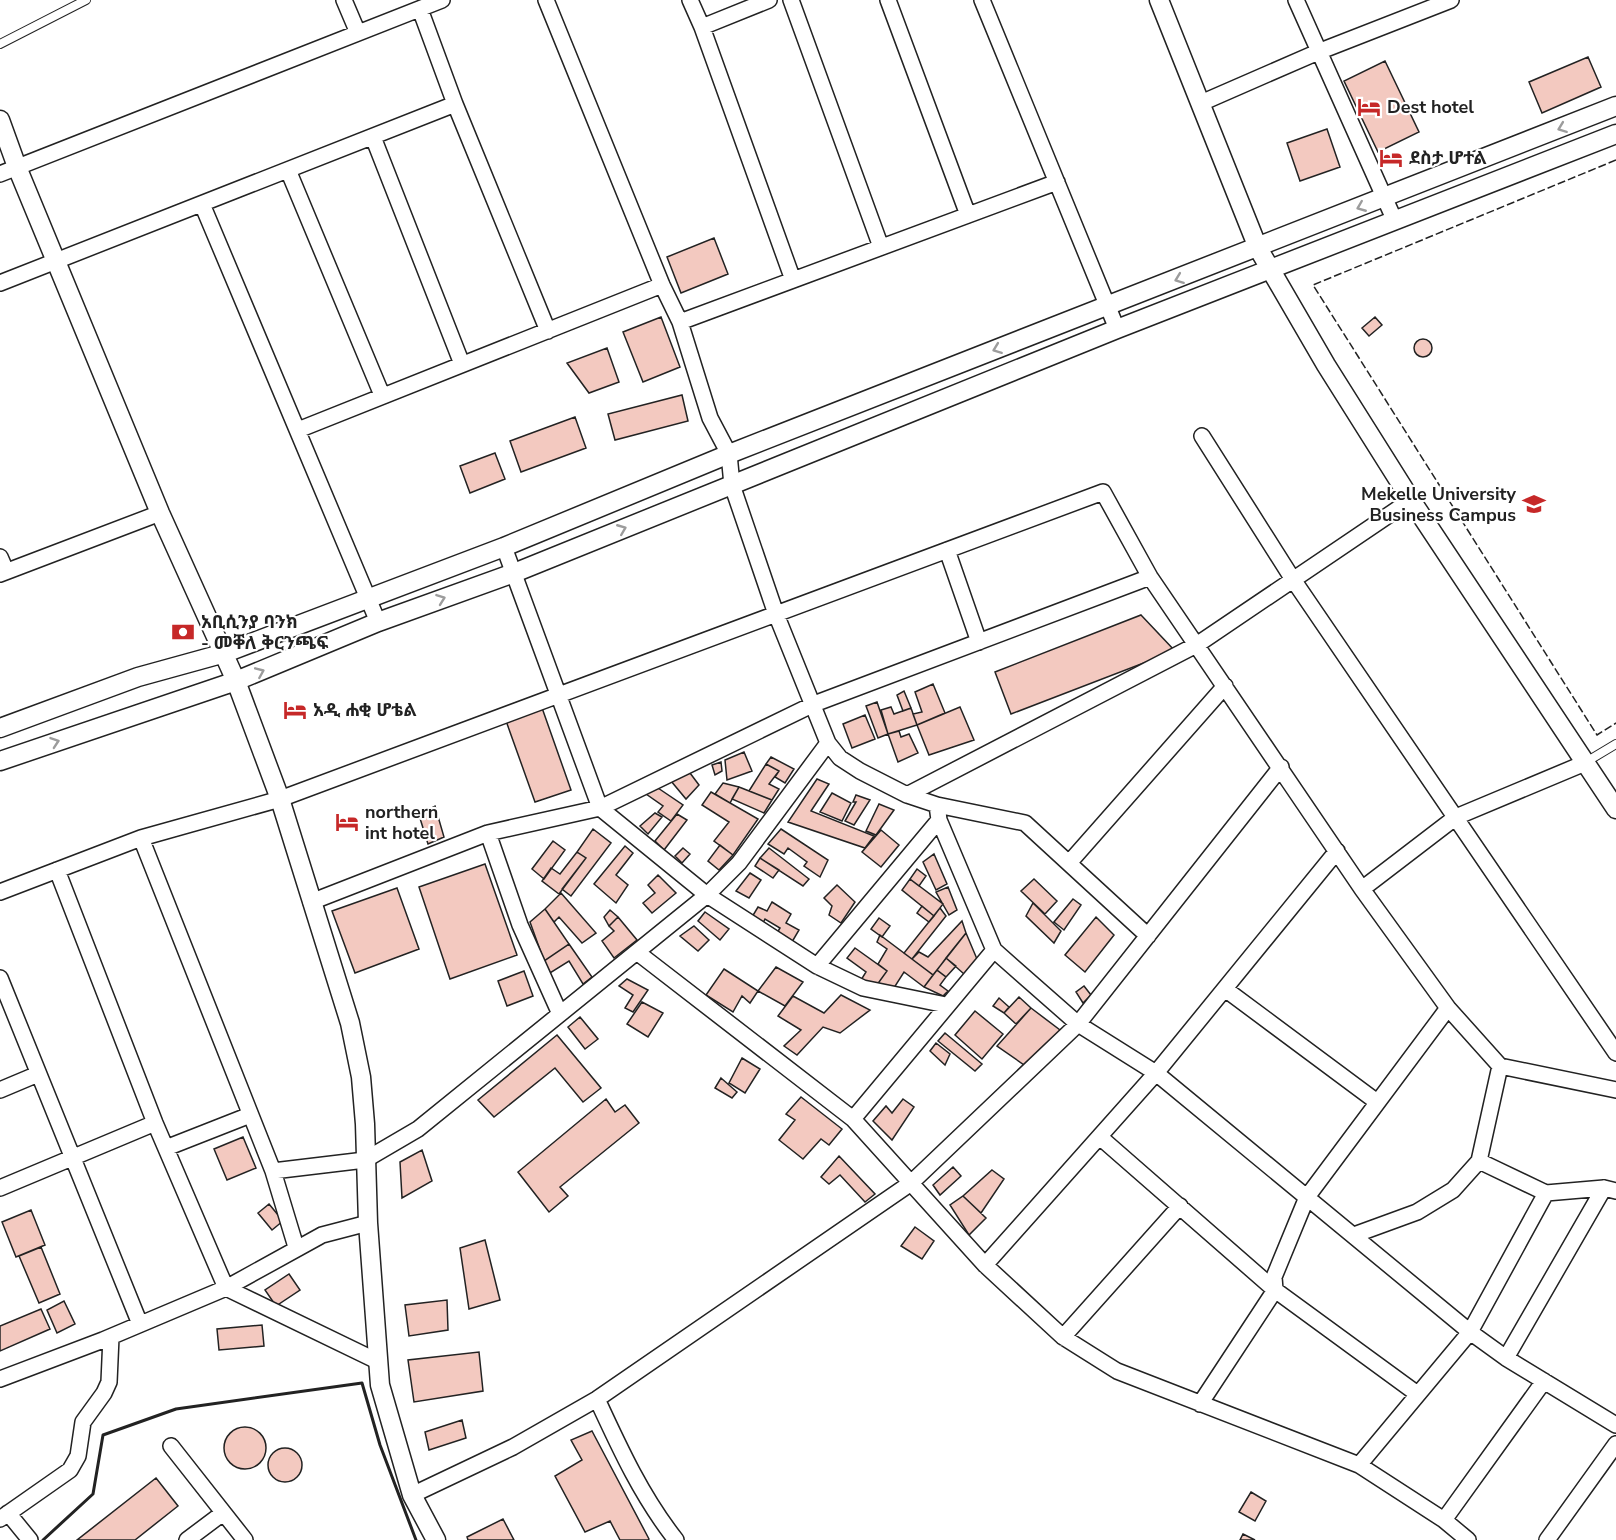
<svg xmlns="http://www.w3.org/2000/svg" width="1616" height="1540" viewBox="0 0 1616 1540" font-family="'Nunito Sans','Noto Sans Ethiopic',sans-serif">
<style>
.building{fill:#f3c9c0;stroke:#222;stroke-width:1.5}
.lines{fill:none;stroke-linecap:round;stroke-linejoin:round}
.service-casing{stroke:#222;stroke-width:10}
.minor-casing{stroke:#222;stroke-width:18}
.tertiary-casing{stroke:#222;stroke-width:21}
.service{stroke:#fff;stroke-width:8}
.minor{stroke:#fff;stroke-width:15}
.tertiary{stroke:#fff;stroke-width:18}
.fence{stroke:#222;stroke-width:1.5;stroke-dasharray:8 3;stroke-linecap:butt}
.wall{stroke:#222;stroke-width:3}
.oneway{stroke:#9c9c9c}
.labels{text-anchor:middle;stroke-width:4.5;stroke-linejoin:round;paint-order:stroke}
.poi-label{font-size:18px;font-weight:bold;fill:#222;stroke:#fff;text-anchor:start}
</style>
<rect width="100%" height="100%" fill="#fff"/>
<path class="building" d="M1588,57L1601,87L1542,113L1529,82Z
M1385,61L1419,132L1378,152L1344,81Z
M1327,129L1340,167L1300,181L1287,143Z
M714,238L728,274L681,293L667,257Z
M661,317L680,367L643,382L623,332Z
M1375,317L1382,325L1369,336L1362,328Z
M1414 348a9 9 0 1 1 18 0a9 9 0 1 1-18 0Z
M607,348L619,382L589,393L567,363Z
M682,395L688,421L615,440L608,414Z
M575,417L586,448L521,472L510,441Z
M495,453L505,479L470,493L460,466Z
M1141,615L1175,651L1011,714L995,672Z
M933,684L945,713L917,725L913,714L922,712L915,692Z
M904,691L911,708L903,711L897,695Z
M877,702L888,734L878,738L866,706Z
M541,705L571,790L535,802L505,718Z
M891,707L894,714L911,708L917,725L888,734L881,710Z
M960,707L974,740L929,755L917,725Z
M865,715L875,739L852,748L843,724Z
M899,731L901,737L909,734L918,753L898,762L888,734Z
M744,752L752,771L727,780L725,760Z
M771,757L794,769L785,783L775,777L779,771L766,764Z
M721,762L722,771L715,775L712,765Z
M766,764L779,771L769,784L779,789L772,800L749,791Z
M690,773L699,785L686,799L671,781Z
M817,779L829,784L811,811L874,836L865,848L788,822Z
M723,783L739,787L730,803L715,794Z
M655,786L683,805L671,821L658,812L663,806L646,794Z
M739,787L772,800L764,813L732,799Z
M711,792L758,819L733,855L714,841L729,822L702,805Z
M832,793L851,803L842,821L820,812Z
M856,795L870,800L854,825L845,821L856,802H853Z
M879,804L894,810L876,835L866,831Z
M435,806L444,837L428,844L419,815Z
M655,813L662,817L648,834L640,826Z
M677,814L687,820L664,850L655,841Z
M593,829L611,843L571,896L562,889L586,858L577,852Z
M781,829L828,860L820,877L804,866L807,862L788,848L784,854L768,844Z
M881,830L899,845L881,867L862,852Z
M553,841L565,850L544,879L532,869Z
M720,845L733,855L719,870L708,861Z
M625,846L633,853L616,875L628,885L616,903L594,884Z
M683,848L690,854L682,863L675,856Z
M769,848L809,879L803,886L760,858Z
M577,852L586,858L559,894L542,881L551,868L560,874Z
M934,854L947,884L936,890L923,862Z
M760,858L779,870L773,878L755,866Z
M485,864L517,955L450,979L419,887Z
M917,869L926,876L919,886L910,879Z
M750,873L761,880L749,898L736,891Z
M658,875L676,893L652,913L643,903L655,893L648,885Z
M910,879L943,904L934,916L902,890Z
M1034,879L1057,901L1045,914L1021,891Z
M837,885L855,902L841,923L829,915L832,906L824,898Z
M948,887L957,910L949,915L936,892Z
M397,888L419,949L355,973L332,911Z
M561,893L596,933L582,943L559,917L554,922L545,909Z
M1073,899L1081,905L1064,930L1054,922Z
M772,902L791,914L786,923L799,930L792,942L777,933L780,928L765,919L763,923L752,917L758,907L767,911Z
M1033,903L1061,931L1054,943L1026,916Z
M922,906L934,916L929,922L917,913Z
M940,908L946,916L912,959L904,953Z
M545,909L569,944L544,961L530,922Z
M610,910L618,917L609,926L604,917Z
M705,912L729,929L720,940L698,921Z
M618,917L637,940L614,958L602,941L614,931L609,926Z
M1096,917L1114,935L1085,972L1065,955Z
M879,918L890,926L882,937L871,929Z
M962,921L966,933L933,975L912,959L919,952L928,957Z
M694,926L709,940L698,951L680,936Z
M966,933L977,959L964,974L946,958Z
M880,935L933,975L924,987L904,972L892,991L874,989L887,971L878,964L887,949L877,942Z
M569,944L592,977L583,984L569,961L550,973L544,961Z
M855,948L887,971L874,989L861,980L866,972L847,958Z
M946,958L956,966L946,977L937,970Z
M776,967L803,982L785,1006L758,991Z
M724,969L758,991L750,1003L742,996L733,1012L706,995Z
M937,970L946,977L940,985L948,991L943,996L924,987Z
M524,971L533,996L507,1006L498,981Z
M627,979L648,990L633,1012L625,1008L633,995L619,986Z
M1084,986L1091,995L1083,1003L1076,992Z
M841,995L870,1010L840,1033L823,1027L797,1055L784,1046L801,1030L778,1016L793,996L824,1013Z
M1019,997L1031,1008L1016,1024L1004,1013Z
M999,998L1009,1007L1004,1013L993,1006Z
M642,1002L663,1013L648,1037L627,1024Z
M1031,1008L1064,1033L1027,1067L997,1046Z
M975,1011L1003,1034L982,1059L955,1035Z
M580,1017L598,1039L585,1049L568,1027Z
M945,1033L982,1064L975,1071L938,1041Z
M557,1035L601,1088L583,1102L555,1068L494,1117L478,1100Z
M936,1043L950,1054L945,1065L930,1051Z
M742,1058L760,1069L745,1093L729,1083Z
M721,1078L737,1092L732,1098L715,1088Z
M801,1097L842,1129L829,1145L821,1139L803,1159L779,1140L795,1120L786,1114Z
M606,1099L615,1112L625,1105L639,1123L560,1187L568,1196L549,1212L518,1172Z
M903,1099L914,1107L892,1140L873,1121L886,1106L892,1113Z
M243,1137L256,1168L227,1180L214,1149Z
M422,1150L432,1181L402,1198L400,1162Z
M839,1156L875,1194L865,1202L840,1175L829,1184L821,1177Z
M953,1167L961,1176L940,1195L933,1185Z
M992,1170L1004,1179L981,1213L963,1196Z
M963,1196L986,1218L969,1235L950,1205Z
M269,1204L283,1221L272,1230L258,1213Z
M31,1210L45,1245L16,1257L2,1222Z
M915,1227L934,1241L922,1259L901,1246Z
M485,1240L500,1300L469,1309L460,1248Z
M41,1247L60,1294L39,1303L19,1256Z
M289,1274L300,1290L276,1306L265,1290Z
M447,1300L448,1330L409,1336L405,1305Z
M64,1301L75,1324L57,1333L47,1310Z
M41,1309L50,1329L0,1351V1326Z
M262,1325L264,1346L219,1350L217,1329Z
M479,1352L483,1391L414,1402L408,1360Z
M462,1420L466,1438L429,1450L425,1432Z
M224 1448a21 21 0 1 1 42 0a21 21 0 1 1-42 0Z
M592,1431L649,1539L648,1540H620L610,1521L585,1532L555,1476L582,1460L571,1440Z
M268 1465a17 17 0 1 1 34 0a17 17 0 1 1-34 0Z
M156,1478L178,1506L135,1540H77Z
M1251,1492L1266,1501L1255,1521L1239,1512Z
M503,1519L514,1540H468L467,1537Z
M1243,1534L1255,1540H1240Z"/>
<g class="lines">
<g class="service-casing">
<path id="service" d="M0,44L86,0
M1586,762L1616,744"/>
</g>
<g class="minor-casing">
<path id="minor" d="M344,0L358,33
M546,0L662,285L680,322L710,418L729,454L732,485L776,614L828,743L840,758L860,771L907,795L937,805L1025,823L1148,936
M690,0L702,27L793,280
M791,0L881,247
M888,0L968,215
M982,0L1117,329
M1296,0L1394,219
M420,9L455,104L548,331
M702,27L769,0
M1201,103L1318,52L1451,0
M373,137L462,364
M288,170L382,395
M0,174L442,0
M202,204L378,622
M0,283L455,104
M680,322L1057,182
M298,430L662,285
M1202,436L1292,578L1616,1053
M504,547L600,808L707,895L817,966L863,988L946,1005
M947,550L979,642
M0,557L6,571
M0,574L160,513
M907,795L1198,644L1411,500
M937,805L939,820L994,950L1078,1024L1156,1073L1470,1332L1506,1358L1616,1425
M488,833L520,925L560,1014
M141,838L273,1171L296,1247
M1069,863L1225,686
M57,870L155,1123L226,1288L377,1361
M1362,889L1456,817L1585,763
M0,892L141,838L280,799L1103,492L1150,577L1362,889L1448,1008L1500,1066L1616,1090
M311,902L488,833L600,808L814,704L1150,577
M638,953L853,1119L985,1265L1063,1337L1117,1371L1359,1465L1444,1520L1468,1540
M817,966L939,820
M0,978L140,1324
M1225,989L1377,1102
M0,1090L38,1074
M853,1119L994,950
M1101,1138L1275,1290L1416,1393
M166,1148L250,1115
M1479,1161L1546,1193L1604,1188L1616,1191
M273,1171L365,1160L418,1129L707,895L739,863L828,743
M0,1188L155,1123
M1354,1235L1417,1212L1453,1190L1479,1161L1500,1066
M985,1265L1156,1073L1337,851
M1063,1337L1180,1206
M1506,1358L1604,1188
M0,1379L103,1340L226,1288L322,1235L368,1223
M597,1399C620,1449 642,1497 676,1540
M1200,1404L1275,1290L1274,1277L1307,1197L1448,1008
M171,1446L245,1540
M1359,1465L1470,1332L1546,1193
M412,1495L513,1447L597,1399L911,1183L1078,1024L1281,767
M8,1513L30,1540
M0,1519L70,1470L78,1456L83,1422L104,1393L109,1382L111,1337
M1444,1520L1544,1381
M187,1540L223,1513
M1547,1540L1616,1444"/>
</g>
<g class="tertiary-casing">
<path id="tertiary" d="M1159,0L1258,248L1326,365L1411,500L1616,809
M0,120L17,167L160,513L236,681L280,799L350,1023L361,1077L365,1124L368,1223L380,1385L412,1495L436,1540
M0,728L138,677L225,653L504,547L729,454L1616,106
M0,761L236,681L378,622L514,573L1117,329L1616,134"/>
</g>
<use href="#service" class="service"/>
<use href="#minor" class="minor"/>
<use href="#tertiary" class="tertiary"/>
<path class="fence" d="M1616,160L1313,285L1597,735L1616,723"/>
<path class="wall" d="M43,1540L93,1494L103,1435L176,1409L362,1383L380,1445L416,1540"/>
</g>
<defs><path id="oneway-chevron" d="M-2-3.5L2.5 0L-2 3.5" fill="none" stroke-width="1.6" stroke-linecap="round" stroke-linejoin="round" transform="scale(1.5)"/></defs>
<g class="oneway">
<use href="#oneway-chevron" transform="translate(1562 128) rotate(159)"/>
<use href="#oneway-chevron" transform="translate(1361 207) rotate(158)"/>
<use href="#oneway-chevron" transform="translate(1179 279) rotate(159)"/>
<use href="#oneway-chevron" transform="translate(997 349) rotate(159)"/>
<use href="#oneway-chevron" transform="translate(622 529) rotate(-22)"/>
<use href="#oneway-chevron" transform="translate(441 599) rotate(-20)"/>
<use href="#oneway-chevron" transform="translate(260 672) rotate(-23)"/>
<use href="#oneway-chevron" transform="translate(55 742) rotate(-19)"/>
</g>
<defs>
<g id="hotel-bare" transform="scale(1.8)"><path d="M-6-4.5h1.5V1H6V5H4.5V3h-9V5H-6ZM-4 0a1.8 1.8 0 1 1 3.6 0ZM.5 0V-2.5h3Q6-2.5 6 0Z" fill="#c62828" stroke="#fff" stroke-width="2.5" paint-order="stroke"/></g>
<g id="university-bare" transform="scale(1.8)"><path d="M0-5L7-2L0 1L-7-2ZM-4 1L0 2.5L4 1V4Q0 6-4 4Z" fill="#c62828" stroke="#fff" stroke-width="2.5" paint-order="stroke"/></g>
<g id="bank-bare" transform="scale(1.8)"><path d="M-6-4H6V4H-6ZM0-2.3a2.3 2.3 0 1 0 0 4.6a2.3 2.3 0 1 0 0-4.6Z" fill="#c62828" stroke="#fff" stroke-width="2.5" paint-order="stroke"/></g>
</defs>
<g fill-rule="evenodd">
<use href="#hotel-bare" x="1369" y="107"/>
<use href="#hotel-bare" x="1391" y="158"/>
<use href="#university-bare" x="1534" y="504"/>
<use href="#bank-bare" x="183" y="632"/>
<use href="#hotel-bare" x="295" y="710"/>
<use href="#hotel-bare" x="347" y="822"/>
</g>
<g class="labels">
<g class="poi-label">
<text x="1387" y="113">Dest hotel</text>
<text x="1409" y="164">ደስታ ሆተል</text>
<text x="1516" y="500" text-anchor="end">Mekelle University<tspan x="1516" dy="21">Business Campus</tspan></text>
<text x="201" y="628">አቢሲንያ ባንክ<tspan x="201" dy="21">- መቐለ ቅርንጫፍ</tspan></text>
<text x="313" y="716">አዲ ሐቂ ሆቴል</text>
<text x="365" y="818">northern<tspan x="365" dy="21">int hotel</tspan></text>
</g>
</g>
</svg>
